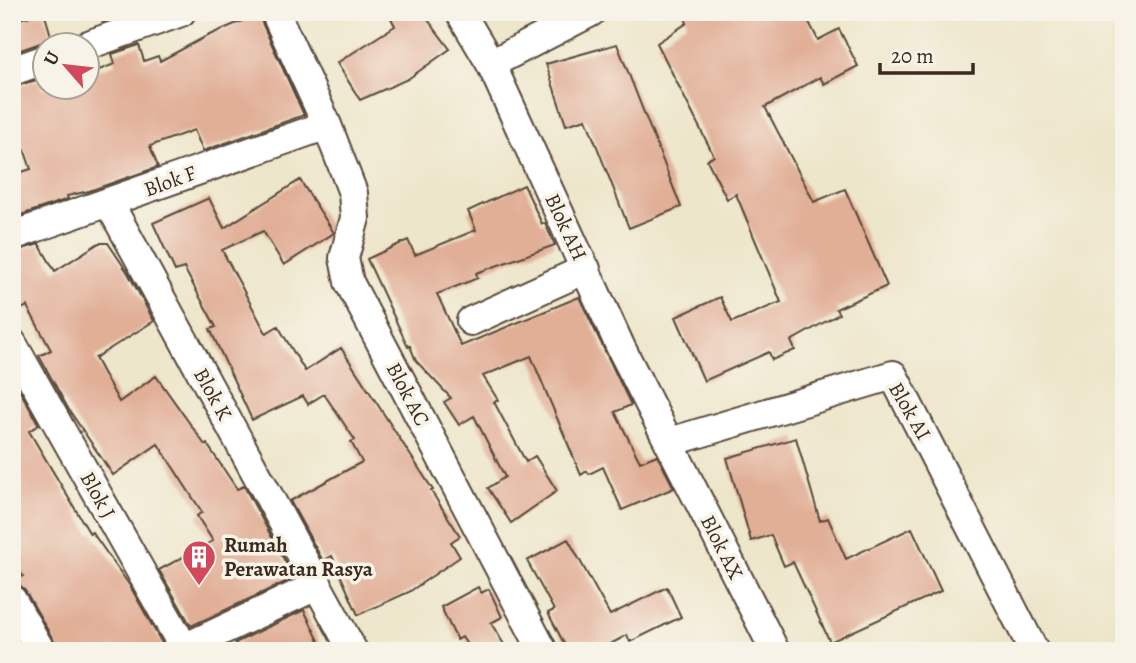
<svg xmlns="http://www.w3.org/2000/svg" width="1136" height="663" viewBox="0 0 1136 663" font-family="Alegreya,serif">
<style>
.building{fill:#e1ae96}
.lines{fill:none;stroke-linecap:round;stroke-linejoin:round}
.minor-casing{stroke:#564638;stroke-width:32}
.minor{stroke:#fff;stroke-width:28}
.labels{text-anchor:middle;stroke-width:7;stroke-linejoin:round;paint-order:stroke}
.street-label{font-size:21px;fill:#3b2a1e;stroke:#f7f3e8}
.poi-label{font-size:21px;font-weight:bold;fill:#3b2a1e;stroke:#f7f3e8;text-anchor:start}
</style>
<rect width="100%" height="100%" fill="#f7f3e8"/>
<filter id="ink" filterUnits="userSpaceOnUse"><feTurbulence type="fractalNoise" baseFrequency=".0143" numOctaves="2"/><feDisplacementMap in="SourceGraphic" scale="14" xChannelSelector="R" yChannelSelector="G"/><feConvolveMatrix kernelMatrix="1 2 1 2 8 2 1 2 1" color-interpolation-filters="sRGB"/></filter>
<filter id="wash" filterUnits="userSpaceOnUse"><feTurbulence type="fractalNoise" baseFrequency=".00686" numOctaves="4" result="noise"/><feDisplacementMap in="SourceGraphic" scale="28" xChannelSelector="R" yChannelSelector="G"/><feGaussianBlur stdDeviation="1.57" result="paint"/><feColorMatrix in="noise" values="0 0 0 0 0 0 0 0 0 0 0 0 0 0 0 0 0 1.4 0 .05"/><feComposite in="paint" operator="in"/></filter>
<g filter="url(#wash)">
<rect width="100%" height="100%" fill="#eee6cb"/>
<g id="blocks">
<path class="building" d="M12,12H16L19,19L44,12L52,39L12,53Z
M100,12H130L103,22Z
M388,12H422L450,49L408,79L360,100L337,63L395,26Z
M683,12H804L818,40L839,29L858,66L824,84L820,77L765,107L814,202L845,189L887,286L836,309L839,314L791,341L795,350L772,360L769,352L704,381L676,317L720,297L732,322L781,302L736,194L727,199L707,160L714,156L657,43L687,23Z
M258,14L304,115L203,151L194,130L150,146L158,167L89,191L67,196L68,199L12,218V175L31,169L12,114V87L40,79L43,88H88V74L115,64L112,54L139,45L144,61L158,56L160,61L207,36Z
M617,44L681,207L629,228L586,119L566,125L546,64Z
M300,180L334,233L284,265L263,231L222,250L266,333L278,326L305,371L341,348L433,490L431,491L460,536L451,542L460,557L409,592L358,615L332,556L323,561L290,501L362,462L351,442L355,440L324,394L308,404L303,396L252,420L210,329L216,327L184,268L175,271L153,223L209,198L224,228Z
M524,185L542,224L545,223L555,245L476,273L478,278L437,294L461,346L579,297L631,405L615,412L640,462L657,455L674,488L622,510L603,467L589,474L587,471L581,475L531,356L483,376L498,400L494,402L526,462L535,456L557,491L511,523L488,488L505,477L474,416L459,425L444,402L451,398L416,361L410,346L408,347L367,259L408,240L415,255L476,230L468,211Z
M99,243H108L128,273L154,321L95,358L119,402L156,376L205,445L207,444L237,489L244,486L294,578L191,626L159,570L213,541L197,516L202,512L158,444L113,475L69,410L39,356L51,350L27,306L12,314V252L39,244L55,271Z
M20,391L39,425L29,431L90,534L92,532L130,586L163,645L154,651H58L55,643L26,592L21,586L12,583L23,576L12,560V396Z
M796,438L820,521L828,518L846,559L912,528L941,591L830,642L793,562L784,566L771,535L751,541L727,458Z
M568,539L610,615L667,587L681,617L630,642L627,635L598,651H568L548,613L554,610L527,561Z
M478,587L481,593L489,589L502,617L491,623L508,651H471L462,637L457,640L441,607Z
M304,610L320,643L305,651H241L235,643Z"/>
</g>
</g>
<g filter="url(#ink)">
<use href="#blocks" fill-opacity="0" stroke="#564638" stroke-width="2"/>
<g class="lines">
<g class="minor-casing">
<path id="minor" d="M275,12L327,125L353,193L355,218L344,258L349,282L543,651
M460,12L491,64L621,348L775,651
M85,46L181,12
M491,64L591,12
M12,71L46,59
M109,203L353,651
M12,236L327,125
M471,321L586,269
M12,343L184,648
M670,442L893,375L1034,651
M12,600L41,651
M178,651L318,585"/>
</g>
<use href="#minor" class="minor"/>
</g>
</g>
<defs>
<g id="building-pin" transform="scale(1.75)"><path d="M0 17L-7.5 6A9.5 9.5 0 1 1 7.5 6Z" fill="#d1495b" stroke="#f7f3e8"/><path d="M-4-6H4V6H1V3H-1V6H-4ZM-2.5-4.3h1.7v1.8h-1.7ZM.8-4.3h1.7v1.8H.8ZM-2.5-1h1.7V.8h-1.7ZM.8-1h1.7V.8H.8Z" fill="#fff"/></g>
</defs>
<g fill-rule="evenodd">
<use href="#building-pin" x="199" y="557"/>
</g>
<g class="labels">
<g class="street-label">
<text transform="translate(170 181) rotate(-20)" y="7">Blok F</text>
<text transform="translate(566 227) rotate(65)" y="7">Blok AH</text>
<text transform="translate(213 394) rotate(61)" y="7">Blok K</text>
<text transform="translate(408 394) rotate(62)" y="7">Blok AC</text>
<text transform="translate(910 411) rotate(60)" y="7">Blok AI</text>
<text transform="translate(98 495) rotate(61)" y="7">Blok J</text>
<text transform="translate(722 547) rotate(63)" y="7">Blok AX</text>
</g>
<g class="poi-label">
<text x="224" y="552">Rumah<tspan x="224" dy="24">Perawatan Rasya</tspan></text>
</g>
</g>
<rect width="1136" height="663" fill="none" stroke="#f7f3e8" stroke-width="42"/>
<g transform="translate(66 66) rotate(298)"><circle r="33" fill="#f7f3e8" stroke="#aca397" stroke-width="2"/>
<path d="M0-5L12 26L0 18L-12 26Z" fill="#d1495b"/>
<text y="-10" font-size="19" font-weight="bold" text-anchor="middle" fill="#3b2a1e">U</text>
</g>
<path d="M880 63v10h93v-10" fill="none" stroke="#3b2a1e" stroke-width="3.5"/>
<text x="891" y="63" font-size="21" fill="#3b2a1e" stroke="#f7f3e8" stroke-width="5" paint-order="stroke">20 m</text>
</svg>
